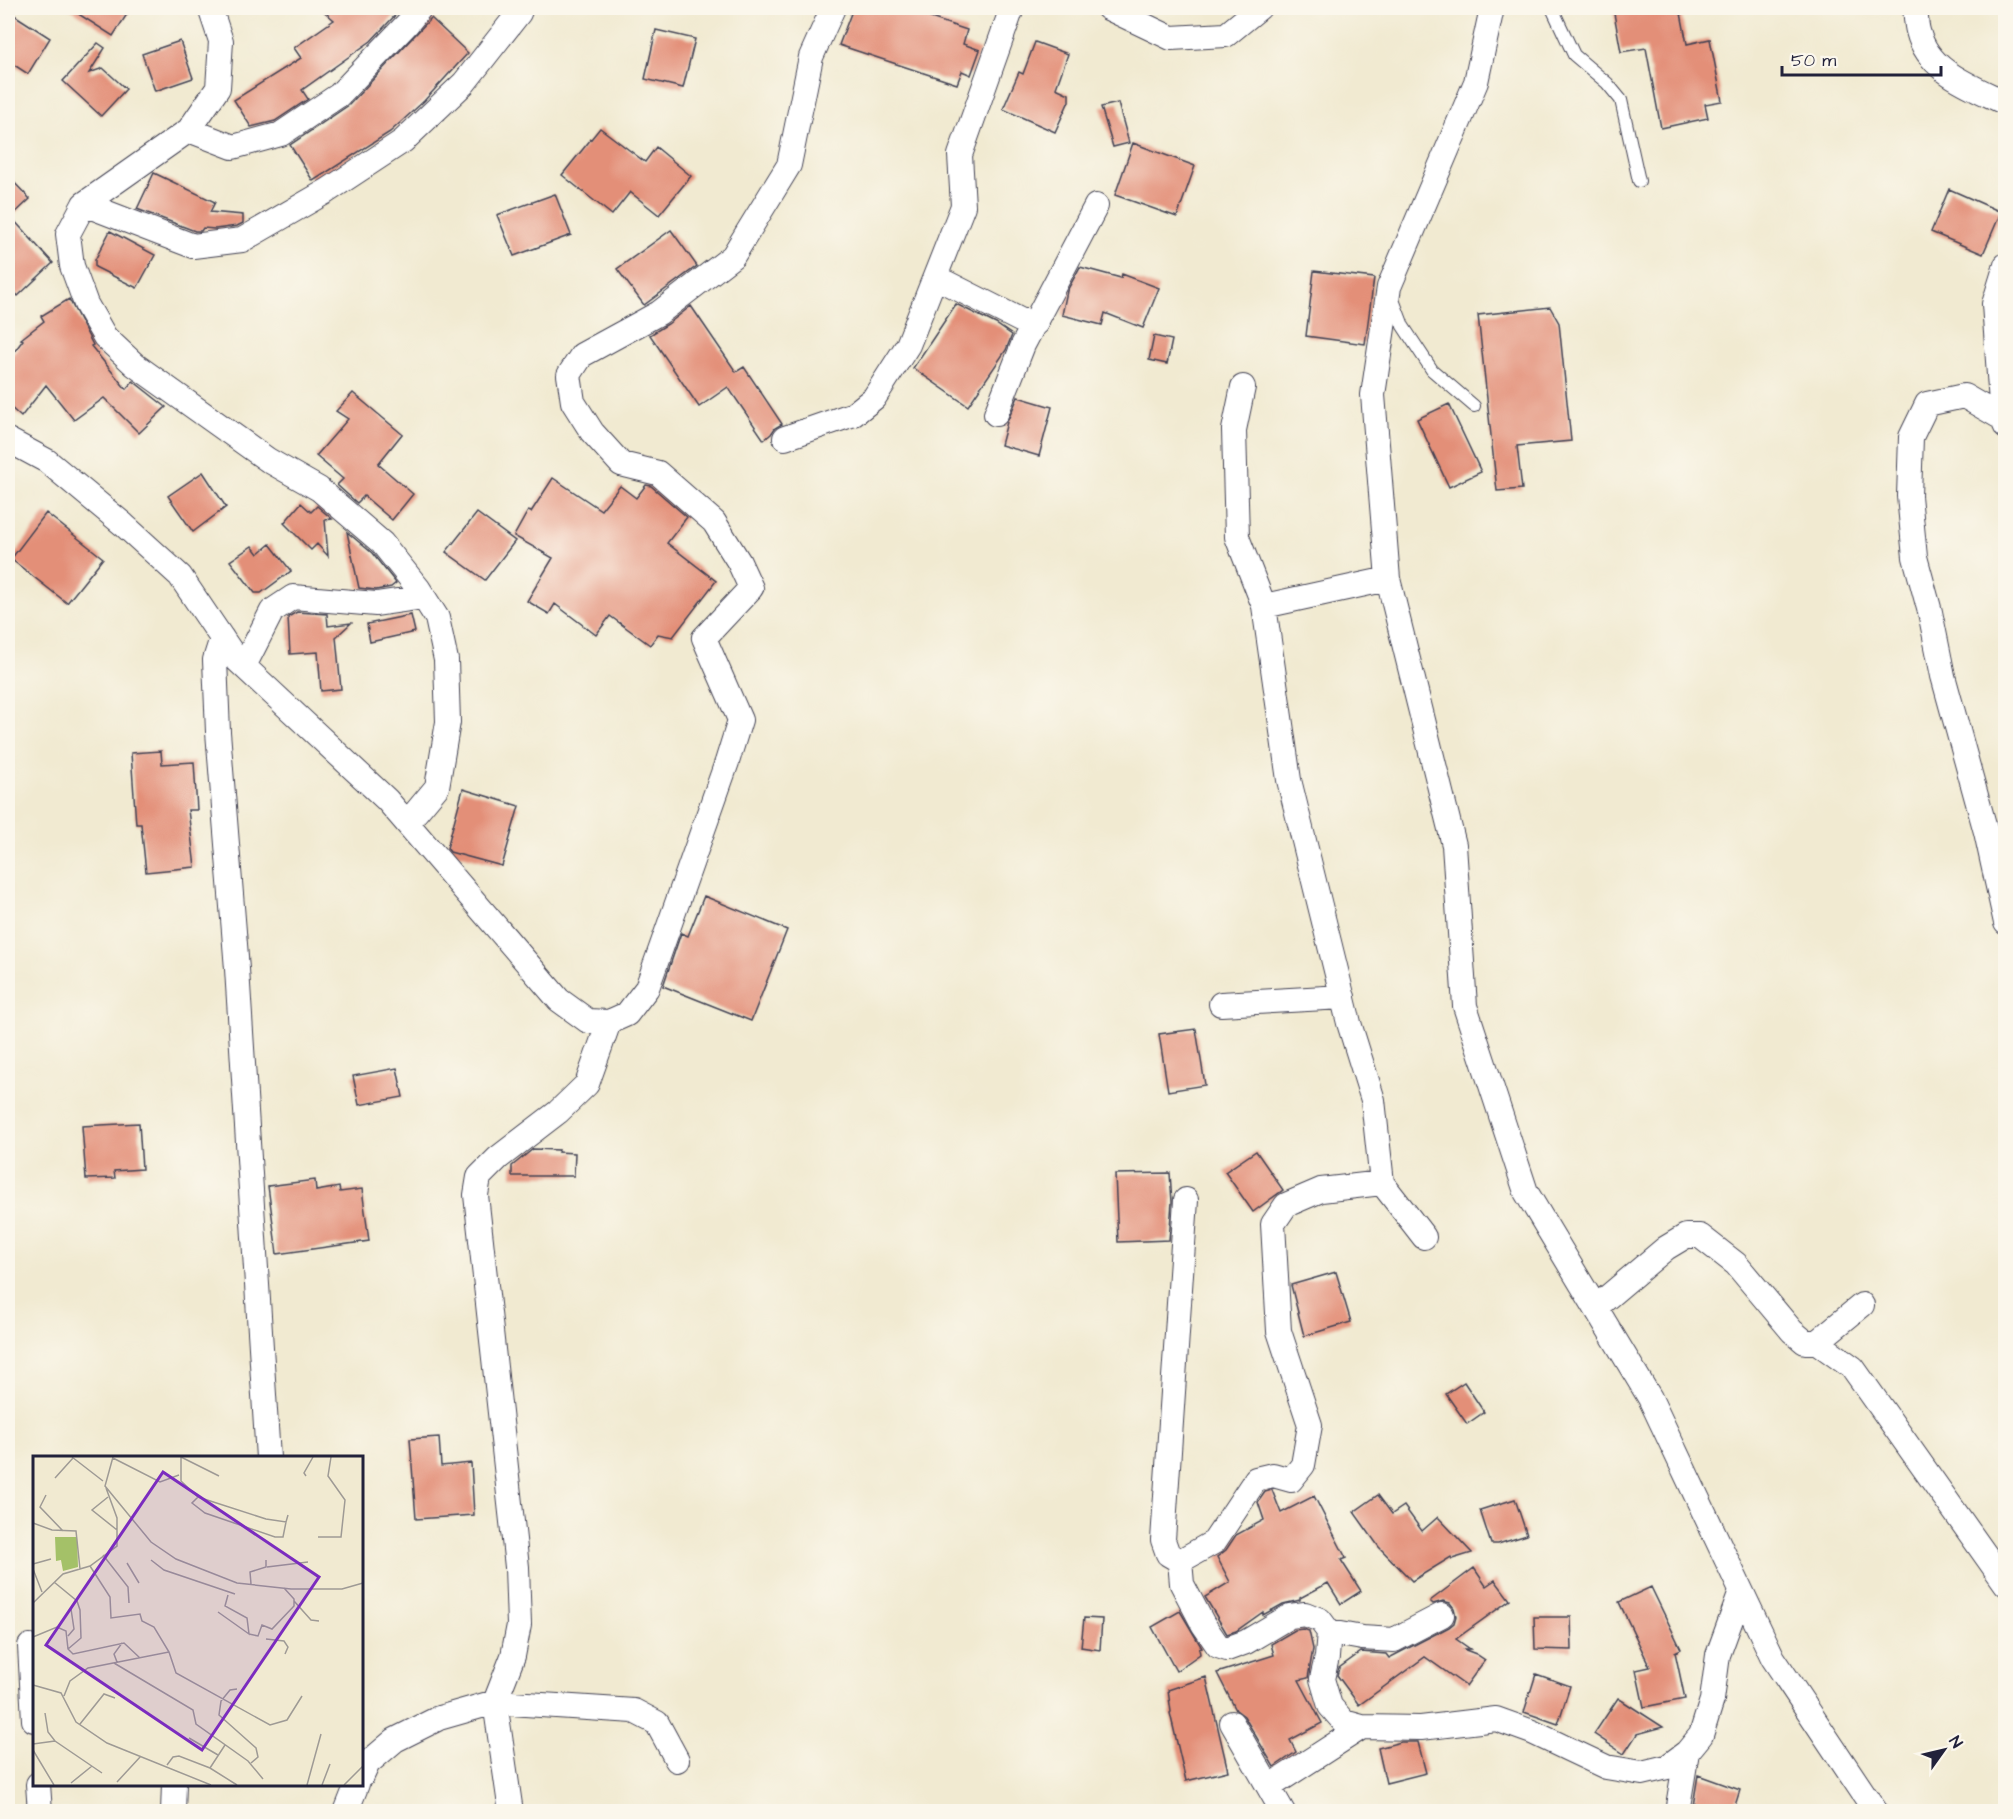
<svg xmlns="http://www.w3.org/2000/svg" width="2013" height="1819" viewBox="0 0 2013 1819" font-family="'Architects Daughter',sans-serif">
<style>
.building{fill:#e38f78}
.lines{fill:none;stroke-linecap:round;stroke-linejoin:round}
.service-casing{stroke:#414052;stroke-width:14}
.minor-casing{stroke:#414052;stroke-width:26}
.service{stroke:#fff;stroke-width:12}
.minor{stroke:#fff;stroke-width:24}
.inset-road{fill:none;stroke:#9e9a95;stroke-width:1.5}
.view{fill:#7b2cbf;fill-opacity:0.15;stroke:#7b2cbf;stroke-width:3}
.inset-edge{fill:none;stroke:#22223b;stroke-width:3}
</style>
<rect width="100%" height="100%" fill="#fbf7ec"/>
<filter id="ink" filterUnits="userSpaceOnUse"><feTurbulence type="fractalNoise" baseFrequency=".0167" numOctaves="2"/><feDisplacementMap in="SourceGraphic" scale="12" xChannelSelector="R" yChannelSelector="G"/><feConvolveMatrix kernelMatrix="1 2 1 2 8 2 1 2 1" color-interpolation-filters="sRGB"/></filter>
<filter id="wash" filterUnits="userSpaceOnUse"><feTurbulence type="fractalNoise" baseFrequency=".008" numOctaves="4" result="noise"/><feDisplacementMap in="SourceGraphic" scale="24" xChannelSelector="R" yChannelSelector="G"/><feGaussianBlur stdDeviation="1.35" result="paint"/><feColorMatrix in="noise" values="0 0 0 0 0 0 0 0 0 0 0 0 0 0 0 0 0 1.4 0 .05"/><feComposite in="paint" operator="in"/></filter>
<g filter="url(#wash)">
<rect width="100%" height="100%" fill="#f1ead1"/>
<g id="blocks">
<path class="building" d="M69,8H131L113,36Z
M320,8H402L371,41L302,90L308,99L275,121L251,127L234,100L301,58L294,48L334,20Z
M853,8H901L967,30L963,44L980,50L971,75L962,71L957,84L839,45Z
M1613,8H1680L1687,44L1710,39L1722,101L1705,104L1708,118L1661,128L1646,48L1621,52Z
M8,11L50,38L28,74L8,61Z
M431,18L468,53L424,101L390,132L313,181L290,145L349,105Z
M656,30L695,39L683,88L645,79Z
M180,41L193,78L155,91L142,54Z
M1035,42L1068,54L1056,88L1069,94V101L1055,132L1003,109L1019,72L1023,74Z
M98,43L105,48L89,73L103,68L126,89L101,116L63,81Z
M1118,103L1129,143L1113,147L1101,107Z
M600,128L645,162L656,147L691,176L659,215L630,192L612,215L562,175Z
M1133,143L1195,166L1177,217L1115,195Z
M154,173L215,202L210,212L243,215V223L237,226L215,229L203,228L201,231H195L137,209Z
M8,176L30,199L11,217L53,263L18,296L8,285Z
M1949,189L2001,212L1983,254L1931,232Z
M555,194L571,235L514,256L497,215Z
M671,230L697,266L644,305L617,269Z
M110,231L155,255L137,288L95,267V260Z
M1080,267L1121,278L1122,274L1159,288L1143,328L1105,313L1102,325L1062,315L1067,291Z
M1314,271L1374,278L1365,344L1306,336Z
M69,299L93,345L91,346L126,389L133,381L166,407L139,433L104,398L74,420L46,385L21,417L8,405V360L23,340L21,339L44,321L41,316Z
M956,304L996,324L1012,335L1006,350L968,406L913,368Z
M691,306L736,372L744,367L782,424L775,428L771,434L764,440L728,387L699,407L650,335L668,324Z
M1550,307L1559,323L1571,441L1517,446L1522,489L1497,491L1478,315Z
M1154,336L1172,340L1167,364L1149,360Z
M353,393L402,434L378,464L413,494L392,520L364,496L357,503L337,485L343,479L316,456L348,419L336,411Z
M1018,397L1052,407L1039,456L1001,445L1007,422Z
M1449,404L1481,472L1449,487L1417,419Z
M203,472L226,507L193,532L168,496Z
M553,478L601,510L620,486L636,498L646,485L651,486L687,517L667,543L716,581L673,637L658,634L650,645L610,616L596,635L555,604L549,614L527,601L553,558L514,536L528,511L531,512Z
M301,503L311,512L317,506L332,519L325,520L328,556L317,544L311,550L284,523Z
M46,513L103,558L67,603L11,559Z
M477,513L515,541L485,580L446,552Z
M347,532L372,553L396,583L391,587L376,590L359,588Z
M270,544L291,571L261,593H255L230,561L252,546L258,554Z
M297,612L327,614L328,626L351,623L336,637L341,689L321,691L318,652L290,654L288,617Z
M411,615L415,632L370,642L367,624Z
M161,751L162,764L194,762L197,810H188L195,867L146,872L141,824H136L131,753Z
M463,789L519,806L502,866L450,852L447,848Z
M704,896L787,930L751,1021L663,986L681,933L688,936Z
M1196,1029L1205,1085L1168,1091L1159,1034Z
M397,1068L403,1097L359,1105L353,1076Z
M139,1123L142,1169L114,1171L115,1178L86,1179L82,1126Z
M533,1149L559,1150L558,1152L575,1153L574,1176H512V1166Z
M1256,1151L1283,1190L1253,1212L1225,1172Z
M1170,1173L1172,1202L1169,1240L1118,1242L1115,1174Z
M315,1180L316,1191L339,1187L340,1192L362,1189L369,1241L277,1254L268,1186Z
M1336,1272L1351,1322L1304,1336L1291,1285Z
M1464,1382L1484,1412L1467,1424L1446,1394Z
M439,1437L441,1466L471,1463L474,1515L416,1519L410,1439Z
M1272,1490L1281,1513L1314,1496L1346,1558L1341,1560L1361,1591L1341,1604L1328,1583L1300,1598V1600L1283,1604L1263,1615V1612L1236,1631L1227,1634L1205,1597L1230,1582L1217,1557L1226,1550L1236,1535L1264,1520L1258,1502L1265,1492Z
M1378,1495L1392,1514L1404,1506L1422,1531L1438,1517L1472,1553L1452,1559L1451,1557L1412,1581L1379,1547L1354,1512Z
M1515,1499L1527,1535L1498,1544H1491L1480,1510Z
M1474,1568L1486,1586L1495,1580L1510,1600L1456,1639L1470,1649H1463L1476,1654L1485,1660L1466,1686L1425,1657L1359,1705L1337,1675L1339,1668L1361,1652L1386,1654L1389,1658L1449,1627L1454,1623L1456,1616L1454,1608L1450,1603L1443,1601L1433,1604L1430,1601Z
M1651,1587L1681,1649L1675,1652L1685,1699L1644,1707L1636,1670L1650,1667L1619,1602Z
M1180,1611L1202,1648L1199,1649L1200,1654L1176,1671L1152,1627Z
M1534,1617H1571L1572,1650L1535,1649Z
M1084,1618L1102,1619L1100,1650L1081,1647Z
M1303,1629L1309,1631L1313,1649L1308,1678L1299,1680L1322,1723L1290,1740L1296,1752L1274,1767L1244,1716L1236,1710L1217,1673L1274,1655L1271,1644L1295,1630Z
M1536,1674L1570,1686L1558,1724L1524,1712Z
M1206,1677L1228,1771L1186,1781L1170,1713L1171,1712L1168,1690Z
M1618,1698L1663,1727L1637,1734L1624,1754L1594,1734Z
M1401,1742H1418L1426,1773L1386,1783L1378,1748Z
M1698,1775L1740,1790L1733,1812H1692Z"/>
</g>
</g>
<g filter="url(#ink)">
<use href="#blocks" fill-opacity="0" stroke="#414052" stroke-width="1.5"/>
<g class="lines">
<g class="service-casing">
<path id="service" d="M1552,8L1574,55L1607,83L1621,100L1639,181
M1392,297L1403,326L1432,370L1474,406"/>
</g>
<g class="minor-casing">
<path id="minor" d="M210,8L221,41L218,88L189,130L84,204L68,234L72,266L86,304L105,337L135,365L268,460L319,489L382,543L418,588L437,618L446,660L448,722L437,787L407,823
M1108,8L1171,38L1226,35L1259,8
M1492,8L1476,82L1389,287L1373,395L1388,579L1454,845L1465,1006L1526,1192L1650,1398L1773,1658L1876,1812
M1915,8C1916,15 1916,24 1918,31C1928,72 1971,86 2006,103
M189,130L233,147L281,134L339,95L407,24L420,8
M84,204L193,246L242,240L327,191L403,141L464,83L519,13L521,8
M2006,265L1994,304L2002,418L2006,427
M935,277L1020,320L1036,323
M1243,387L1234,430L1237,537L1264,606L1289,780L1349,1023L1373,1100L1382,1183L1424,1237
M996,414L1023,345L1096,206
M2002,418L1964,396L1927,404L1911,437L1909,496L1915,557L1930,612L1943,676L1986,832L2006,923
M785,438L854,414L874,398L908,345L963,206L960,155L1012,8
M8,440L47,461L124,525L180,576L236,659L387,800L559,1000L588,1021L609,1022L627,1014L647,988L727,762L740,720L704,638L751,588L739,562L714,522L658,473L621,464L592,432L573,402L569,375L582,355L659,313L733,256L789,165L811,57L833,8
M1264,606L1388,579
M222,638L215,660L218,732L237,969L268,1458
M244,666L272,611L293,597L376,604L424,597
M1221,1004L1343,997
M1186,1200L1163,1540L1168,1554L1180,1561L1214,1542L1256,1479L1273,1475L1291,1480L1303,1465L1310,1425L1279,1331L1273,1224L1286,1205L1321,1190L1382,1183
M1596,1307L1666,1248L1686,1236H1700L1736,1264L1792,1331L1805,1342H1817L1862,1305
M1817,1342L1853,1368L2006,1584
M1180,1561L1182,1584L1203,1624L1218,1646L1227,1649L1246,1642L1290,1616L1305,1614L1320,1620L1329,1632L1327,1657L1322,1679L1330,1706L1344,1722L1362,1727L1421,1728L1496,1719L1532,1732L1606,1767L1642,1773L1667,1767L1687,1752L1701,1735L1712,1700L1718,1655L1741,1592
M1329,1632L1362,1638L1394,1640L1442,1615
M30,1646L34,1720
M1232,1723L1283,1812
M362,1776L368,1763L395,1740L439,1718L495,1702L634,1711L657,1723L677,1760
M38,1784L40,1812
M1269,1787L1362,1727
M173,1812L174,1784
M346,1812L357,1784
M511,1812L495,1702L513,1656L519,1625L517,1567L476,1195L479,1177L498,1158L558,1112L587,1084L609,1022
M1677,1812L1687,1752"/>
</g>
<use href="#service" class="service"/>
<use href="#minor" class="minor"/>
</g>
</g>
<g transform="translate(33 1456)">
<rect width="330" height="330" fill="#f1ead1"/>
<path d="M22,81H44L45,111L30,115L28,104L23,105Z" fill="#a4c168"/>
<path class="inset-road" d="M39,1L70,25M80,1L72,30L118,86L143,103L204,127L258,133H309L330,127M148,1V25L165,41L233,63L253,66L255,59M148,1L186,20M80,2L127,26L146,19M273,20L271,17L280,1M22,22L40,2M13,39L7,51L30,75M75,41L59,54L84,74M165,41L159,47L172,57L242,81H250L253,66M0,67L19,74L43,75L47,113M285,81H308L312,44L295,20L298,1M70,99L95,131L96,147M118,104L131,114L202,138M94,107L106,127M0,108L18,103M234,111L275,106M0,113L9,136M21,126L44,145L47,154L48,182L35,193M218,128L217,116L233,111V104M261,145L278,164L286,165M0,147L30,118L57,110L84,90V62L73,32M185,156L216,178L214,162L192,150L195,139M216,178L225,180L229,169L239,173L261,150V143L251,132M35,180L41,173L38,153M0,181L24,171L33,175L35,193L40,198L91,187L107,202M233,183L251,185L255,191L252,198M136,196L143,217L237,269L254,264L269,240M84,206L81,198L89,187M81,207L160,254L163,268L215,305L230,323M0,229L28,237L43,266L74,287L178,329M204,233L197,234L188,245L186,259L223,292L225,301L218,307M31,240L37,225L55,212L136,196L121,171L109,165L107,158L78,162L77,141L57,110M12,257L15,276L22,285L69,317M47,268L71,238L82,242M156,282L185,299M0,288L22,285M0,294L21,329M134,309L140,301L146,300L177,312L204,329M177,312L192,289M84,326L108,300M38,327L59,310M274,329L288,278M289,329L297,308M311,329L330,310"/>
<path class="view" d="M130,16L286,121L169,294L13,189Z"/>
<rect width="330" height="330" class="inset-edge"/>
</g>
<rect width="2013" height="1819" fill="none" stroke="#fbf7ec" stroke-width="30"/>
<g transform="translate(1944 1750) rotate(56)" stroke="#fbf7ec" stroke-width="4.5" paint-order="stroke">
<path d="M0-4.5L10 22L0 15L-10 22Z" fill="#22223b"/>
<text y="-9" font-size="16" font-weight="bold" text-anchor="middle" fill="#22223b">N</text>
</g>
<path d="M1782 66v9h159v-9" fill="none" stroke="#22223b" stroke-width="3"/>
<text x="1791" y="66" font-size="18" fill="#22223b" stroke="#fbf7ec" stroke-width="4.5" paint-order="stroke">50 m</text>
</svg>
